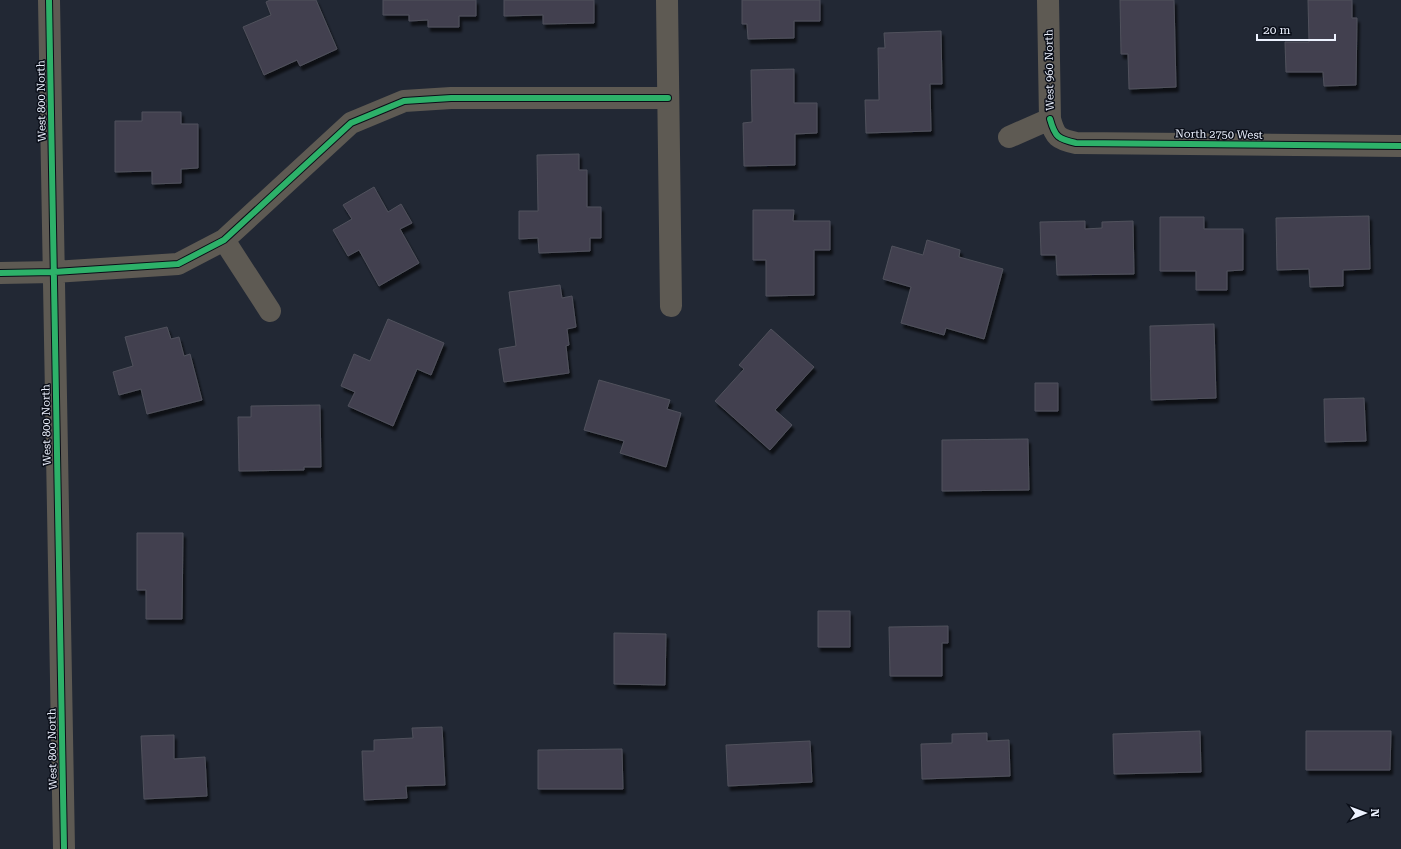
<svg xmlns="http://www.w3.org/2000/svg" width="1401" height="849" viewBox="0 0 1401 849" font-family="'Roboto Serif',serif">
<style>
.building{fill:#42414f;stroke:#50515c;filter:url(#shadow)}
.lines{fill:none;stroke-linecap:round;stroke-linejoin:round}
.minor{stroke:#5e5a53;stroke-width:22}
.cycleway-casing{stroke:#0a0e18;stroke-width:8}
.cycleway{stroke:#2db169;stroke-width:6}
.labels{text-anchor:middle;stroke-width:3;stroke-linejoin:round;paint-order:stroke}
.street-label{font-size:11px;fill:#edf2ff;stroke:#0a0e18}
</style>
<defs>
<filter id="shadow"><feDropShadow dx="2.5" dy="4.5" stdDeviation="1" flood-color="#0009"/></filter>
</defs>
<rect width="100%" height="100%" fill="#222834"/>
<path class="building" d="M270,0H316L337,49L300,66L297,60L264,75L243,27L271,15L266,2Z
M383,0H476V16H459V27H428V20L409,21V15H383Z
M504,0H594V23L543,24V15L504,16Z
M742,0H820V21H794V38L748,39L747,24H742Z
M1120,0H1174L1176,87L1129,89L1128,54H1121Z
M1308,0H1352V18H1357L1356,85L1324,86L1323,72H1286L1285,42H1309Z
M941,31L942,84H930L931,131L866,133L865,100H879L878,48H885L884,33Z
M794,69V103H817V133L795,134V165L744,166L743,123L752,122L751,70Z
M142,112H181V124H198V168L181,169V183L152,184V171L115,172V121H142Z
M579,154V170H587V207H601V238H590V251L539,253L538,238L519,239V211H538L537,155Z
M374,187L388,212L401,204L412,223L400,229L419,263L379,286L359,250L348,256L333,230L352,219L343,205Z
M753,210H794L793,221H830V250H814V295L766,296V260H753Z
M1369,216L1370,269L1343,270V286L1310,287L1309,269L1277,270L1276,218Z
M1160,217H1204V229H1243V270L1227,271V290H1196V271H1160Z
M1085,221V229L1102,228V222L1133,221L1134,274L1057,275L1056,255H1041L1040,222Z
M927,240L960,250L959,257L1003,269L984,339L946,328L944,335L901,323L911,287L883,279L892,246L923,255Z
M560,285L562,298L572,296L576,327L567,329L569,345L566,346L569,373L504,382L499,349L516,346L509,292Z
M388,319L444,343L431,375L417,369L393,426L348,406L355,392L341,386L354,354L370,361Z
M1214,324L1216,398L1151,400L1150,326Z
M167,327L171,339L179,337L184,356L190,354L202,400L147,414L141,389L119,395L113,372L133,366L125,337Z
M771,329L814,367L775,410L792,425L770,450L715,401L744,369L739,365Z
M599,380L670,400L667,409L681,413L666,467L620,453L624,441L584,430Z
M1035,383H1058V411H1035Z
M1364,398L1366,441L1325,442L1324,399Z
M320,405L321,467H304V470L239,471L238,417H251V406Z
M1028,439L1029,490L942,491V440Z
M137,533H183L182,619H146V590H137Z
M818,611H850V647H818Z
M948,626V643H942V676H890L889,627Z
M614,633L666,634L665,685L614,684Z
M442,727L445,785L406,786L407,798L364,800L362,751H374V740L413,738L412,728Z
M1200,731L1201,772L1114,774L1113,734Z
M1306,731H1391L1390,770H1306Z
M987,733V741L1009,740L1010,776L922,779L921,744L952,743V734Z
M174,735V759L205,757L207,796L144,799L141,736Z
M810,741L812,782L728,786L726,745Z
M622,749L623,789H538V750Z"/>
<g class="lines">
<path class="minor" d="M49,0L64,849
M667,0L671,306
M1050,119C1055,137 1058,139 1076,143L1401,146
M1009,137L1050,119L1048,0
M224,240L270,311
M0,273L54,272L178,264L224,240L351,123L404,101L451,98H668"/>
<g class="cycleway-casing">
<path id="cycleway" d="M49,0L64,849
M1050,119C1055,137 1058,139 1076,143L1401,146
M0,273L54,272L178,264L224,240L351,123L404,101L451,98H668"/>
</g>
<use href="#cycleway" class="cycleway"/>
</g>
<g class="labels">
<g class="street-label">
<text transform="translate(1049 70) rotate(-91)" y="4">West 960 North</text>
<text transform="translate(41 101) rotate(-91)" y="4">West 800 North</text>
<text transform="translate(1219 134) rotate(1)" y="4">North 2750 West</text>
<text transform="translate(46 425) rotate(-91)" y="4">West 800 North</text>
<text transform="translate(52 749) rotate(-91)" y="4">West 800 North</text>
</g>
</g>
<g transform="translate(1365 813) rotate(89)" stroke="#0a0e18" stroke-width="3" paint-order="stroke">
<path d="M0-3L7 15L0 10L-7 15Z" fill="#edf2ff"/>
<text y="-6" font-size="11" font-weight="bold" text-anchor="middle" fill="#edf2ff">N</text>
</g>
<path d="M1257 34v6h78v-6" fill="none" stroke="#edf2ff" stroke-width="2"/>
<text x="1263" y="34" font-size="12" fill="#edf2ff" stroke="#0a0e18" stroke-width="3" paint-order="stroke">20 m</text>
</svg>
